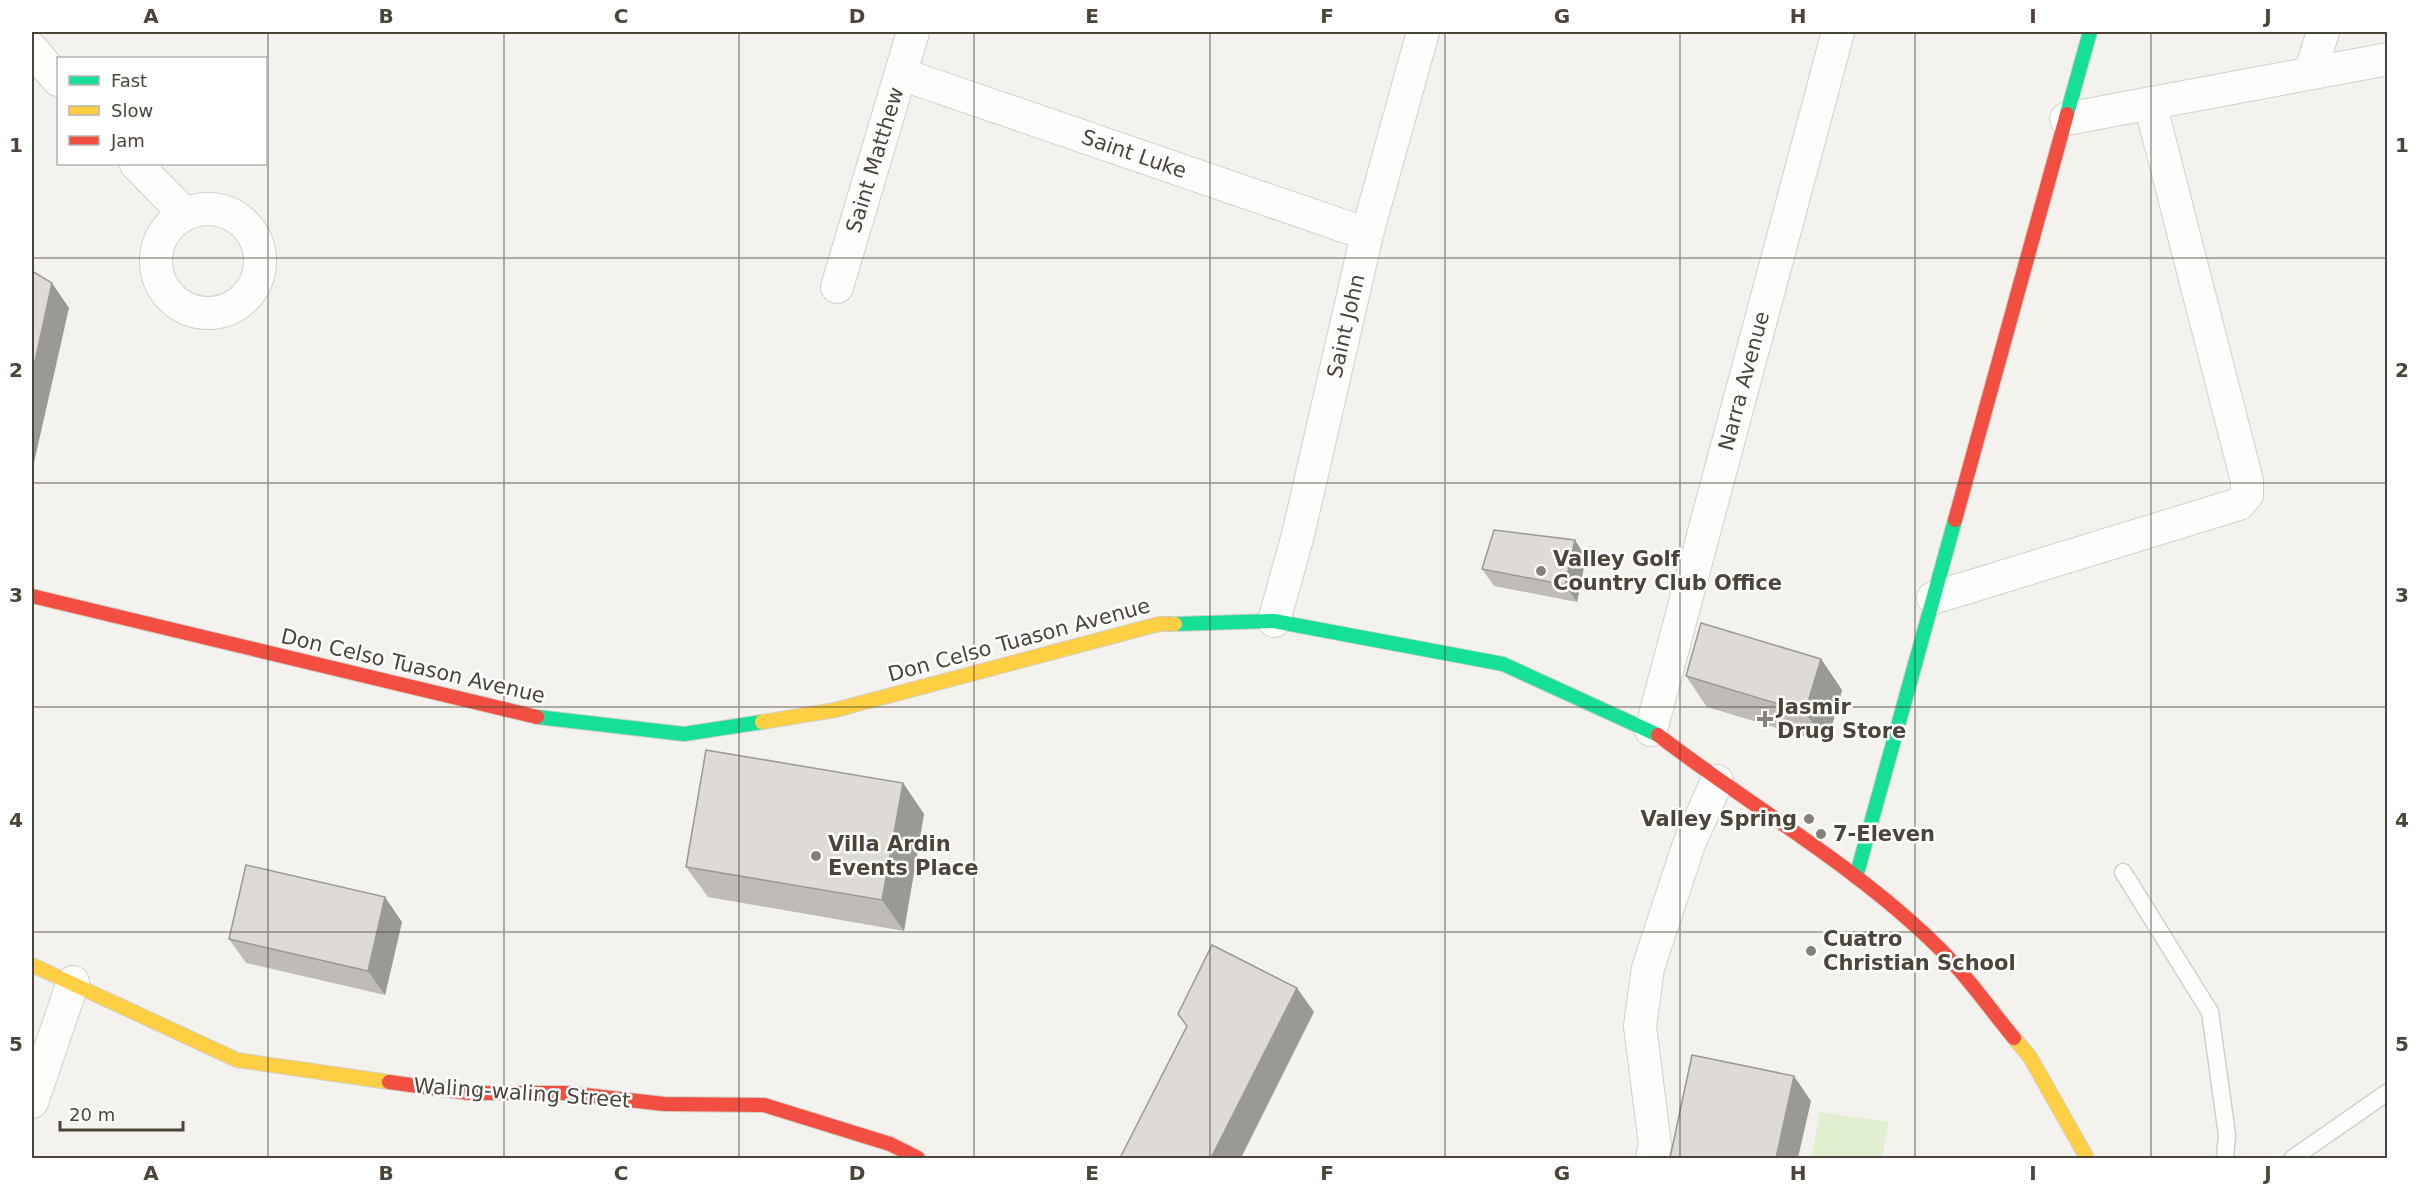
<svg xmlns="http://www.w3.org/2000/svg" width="2419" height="1190" viewBox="0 0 2419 1190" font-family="'DejaVu Sans',sans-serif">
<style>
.green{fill:#e1eecf}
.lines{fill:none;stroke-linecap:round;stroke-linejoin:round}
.lane-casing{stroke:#d2d0cb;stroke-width:19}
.street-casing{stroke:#d2d0cb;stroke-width:34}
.fast-casing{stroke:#d3cfc5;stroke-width:16}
.slow-casing{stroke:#d3cfc5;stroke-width:16}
.jam-casing{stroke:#d3cfc5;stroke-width:16}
.lane{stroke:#fdfdfc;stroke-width:16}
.street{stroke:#fdfdfc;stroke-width:32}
.fast{stroke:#16e098;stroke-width:14}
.slow{stroke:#ffcf43;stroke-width:14}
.jam{stroke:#f24e42;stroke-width:14}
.wall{fill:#bfbcb8}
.shaded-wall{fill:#9b9996}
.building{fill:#dedbd6;stroke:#9b9996;stroke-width:1.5}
.grid{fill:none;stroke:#4b4439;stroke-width:1.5;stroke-opacity:0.55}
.poi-dot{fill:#868178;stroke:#fff;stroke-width:2}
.labels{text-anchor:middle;stroke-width:5;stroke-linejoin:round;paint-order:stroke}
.street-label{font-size:21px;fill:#4b4439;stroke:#fff}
.poi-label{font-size:21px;font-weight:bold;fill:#4b4439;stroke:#fff;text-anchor:start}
.neatline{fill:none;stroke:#4b4439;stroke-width:2}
.grid-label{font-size:20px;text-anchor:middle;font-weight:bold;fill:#4b4439}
</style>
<rect width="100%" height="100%" fill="#f4f2ee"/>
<path class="green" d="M1820,1112L1889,1122L1882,1158H1811Z"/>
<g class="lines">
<g class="lane-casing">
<path id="lane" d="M2123,872L2210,1012L2227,1135L2225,1158
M2293,1158L2388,1092"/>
</g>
<g class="street-casing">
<path id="street" d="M32,49L58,80
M2310,73L2323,32
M901,74L1367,234
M2066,119L2388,59
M136,164L185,214
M156 261a52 52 0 1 1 104 0a52 52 0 1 1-104 0Z
M837,287L913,32
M1933,598L2239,504L2247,495V481L2150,103
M1274,621L1298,535L1367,234L1423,32
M1651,730L1838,32
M32,1102L73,982
M1652,1158L1655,1145L1640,1026L1648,968L1689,844L1717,781"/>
</g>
<g class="fast-casing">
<path id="fast" d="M2067,114L2090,32
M1175,624L1274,621L1503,664L1658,735
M537,717L684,734L762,722
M1856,877L1955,520"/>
</g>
<g class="slow-casing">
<path id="slow" d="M762,722L835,710L1159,624H1175
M32,965L237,1060L389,1082
M2014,1038L2030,1057L2087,1158"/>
</g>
<g class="jam-casing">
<path id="jam" d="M1955,520L2067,114
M32,596L537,717
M1658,735C1750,806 1855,865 1938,947C1966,974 1989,1008 2014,1038
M389,1082L469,1093H568L664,1104L764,1105L890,1144L918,1158"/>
</g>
<use href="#lane" class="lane"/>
<use href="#street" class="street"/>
<use href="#fast" class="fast"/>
<use href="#slow" class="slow"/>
<use href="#jam" class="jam"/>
</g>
<path class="wall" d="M1586,557L1577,602L1494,586L1482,569Z
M1821,659L1842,690L1827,743L1707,707L1686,676Z
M903,783L924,814L904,931L708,897L686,867Z
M402,922L385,995L246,963L229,939Z"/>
<path class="shaded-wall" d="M52,283L69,308L33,467L32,465V375Z
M1575,540L1586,557L1577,602L1565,585Z
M1821,659L1842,690L1827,743L1805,712Z
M903,783L924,814L904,931L882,900Z
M385,897L402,922L385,995L368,971Z
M1297,988L1314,1012L1241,1158H1211Z
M1794,1076L1811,1101L1798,1158H1776Z"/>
<path class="building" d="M32,271L52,283L32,375Z
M1494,530L1575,540L1565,585L1482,569Z
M1701,623L1821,659L1805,712L1686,676Z
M706,750L903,783L882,900L686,867Z
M246,865L385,897L368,971L229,939Z
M1212,945L1297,988L1211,1158H1120L1187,1026L1178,1014Z
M1692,1055L1794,1076L1776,1158H1670Z"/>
<path class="grid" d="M268,32V1158M504,32V1158M739,32V1158M974,32V1158M1210,32V1158M1445,32V1158M1680,32V1158M1915,32V1158M2151,32V1158M32,258H2388M32,483H2388M32,707H2388M32,932H2388"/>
<g class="poi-dot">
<circle cx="1541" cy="571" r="6"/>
<path d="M1762 710h6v6h6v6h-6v6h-6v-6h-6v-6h6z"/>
<circle cx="1809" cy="819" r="6"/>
<circle cx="1821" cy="834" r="6"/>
<circle cx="816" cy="856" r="6"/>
<circle cx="1811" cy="951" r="6"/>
</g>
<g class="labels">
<g class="street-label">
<text transform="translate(1134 154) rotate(19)" y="7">Saint Luke</text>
<text transform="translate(875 160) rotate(-73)" y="7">Saint Matthew</text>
<text transform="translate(1346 326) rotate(-77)" y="7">Saint John</text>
<text transform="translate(1744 381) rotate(-75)" y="7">Narra Avenue</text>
<text transform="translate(1019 640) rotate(-15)" y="7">Don Celso Tuason Avenue</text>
<text transform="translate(413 666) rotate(13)" y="7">Don Celso Tuason Avenue</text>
<text transform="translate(522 1093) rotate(4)" y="7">Waling-waling Street</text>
</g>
<g class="poi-label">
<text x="1553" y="566">Valley Golf<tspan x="1553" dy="24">Country Club Office</tspan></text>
<text x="1777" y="714">Jasmir<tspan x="1777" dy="24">Drug Store</tspan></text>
<text x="1797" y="826" text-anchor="end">Valley Spring</text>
<text x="1833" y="841">7-Eleven</text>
<text x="828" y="851">Villa Ardin<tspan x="828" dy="24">Events Place</tspan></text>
<text x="1823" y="946">Cuatro<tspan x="1823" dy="24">Christian School</tspan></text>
</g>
</g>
<rect width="2419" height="1190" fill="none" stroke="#ffffff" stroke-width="66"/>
<rect x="57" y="57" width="210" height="108" fill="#ffffff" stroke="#b7b4b0" stroke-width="1.5"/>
<rect x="69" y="76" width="30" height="9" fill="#16e098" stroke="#b7b4b0" stroke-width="1.5"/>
<text x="111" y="87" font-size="18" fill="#4b4439">Fast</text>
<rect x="69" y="106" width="30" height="9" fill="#ffcf43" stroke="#b7b4b0" stroke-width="1.5"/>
<text x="111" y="117" font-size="18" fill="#4b4439">Slow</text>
<rect x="69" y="136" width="30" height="9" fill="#f24e42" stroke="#b7b4b0" stroke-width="1.5"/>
<text x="111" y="147" font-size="18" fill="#4b4439">Jam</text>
<path d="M60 1121v9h123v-9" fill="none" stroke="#4b4439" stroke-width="3"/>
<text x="69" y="1121" font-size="18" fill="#4b4439" stroke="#ffffff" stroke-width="4.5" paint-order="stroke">20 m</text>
<rect x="33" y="33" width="2353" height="1124" class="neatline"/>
<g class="grid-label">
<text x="151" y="23">A</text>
<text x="386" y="23">B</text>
<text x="621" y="23">C</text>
<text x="857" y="23">D</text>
<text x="1092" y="23">E</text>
<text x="1327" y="23">F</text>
<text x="1562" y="23">G</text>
<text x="1798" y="23">H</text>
<text x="2033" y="23">I</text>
<text x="2268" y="23">J</text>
<text x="16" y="152">1</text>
<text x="2402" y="152">1</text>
<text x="16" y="377">2</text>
<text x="2402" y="377">2</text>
<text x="16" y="602">3</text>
<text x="2402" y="602">3</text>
<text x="16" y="827">4</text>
<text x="2402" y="827">4</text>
<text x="16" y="1051">5</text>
<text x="2402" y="1051">5</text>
<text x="151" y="1180">A</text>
<text x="386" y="1180">B</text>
<text x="621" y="1180">C</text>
<text x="857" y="1180">D</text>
<text x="1092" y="1180">E</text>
<text x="1327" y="1180">F</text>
<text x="1562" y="1180">G</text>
<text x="1798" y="1180">H</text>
<text x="2033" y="1180">I</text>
<text x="2268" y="1180">J</text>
</g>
</svg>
